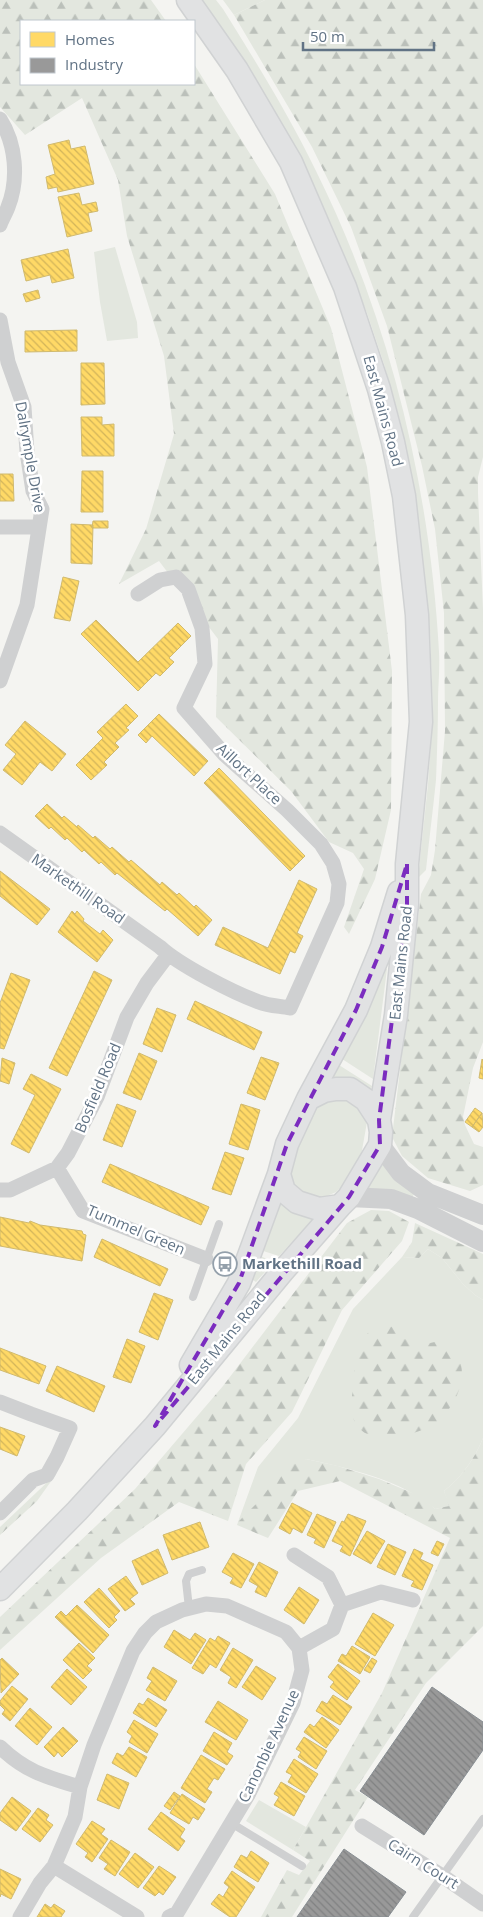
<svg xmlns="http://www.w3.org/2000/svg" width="483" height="1917" viewBox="0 0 483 1917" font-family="'Open Sans',sans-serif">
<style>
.green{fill:#e3e7df}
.forest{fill:url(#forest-firs)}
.homes{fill:url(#homes-back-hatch);stroke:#d0ba6f}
.industry{fill:url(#industry-back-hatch);stroke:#888e93}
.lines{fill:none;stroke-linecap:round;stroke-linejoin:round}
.secondary-casing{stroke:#d0d2d3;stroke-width:25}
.service{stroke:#cfd0d1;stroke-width:8}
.minor{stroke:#cfd0d1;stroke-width:15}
.tertiary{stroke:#cfd0d1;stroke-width:20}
.secondary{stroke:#e1e2e3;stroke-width:22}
.marked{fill:none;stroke:#7b2cbf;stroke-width:4;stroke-dasharray:10 6;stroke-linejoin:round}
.labels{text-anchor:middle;stroke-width:5;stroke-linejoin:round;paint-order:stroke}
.street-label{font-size:15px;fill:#617385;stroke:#fff}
.poi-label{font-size:15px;font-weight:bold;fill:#617385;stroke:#fff;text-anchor:start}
</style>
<defs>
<pattern id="forest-firs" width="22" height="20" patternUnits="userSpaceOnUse" patternTransform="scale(1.25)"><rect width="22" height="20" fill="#e3e7df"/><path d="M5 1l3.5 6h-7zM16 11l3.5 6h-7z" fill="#bbc0ba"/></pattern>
<pattern id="homes-back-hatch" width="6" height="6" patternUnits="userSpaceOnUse" patternTransform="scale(1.25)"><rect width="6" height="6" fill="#ffd966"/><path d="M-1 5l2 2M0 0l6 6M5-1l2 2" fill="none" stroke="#d2b45a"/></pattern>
<pattern id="industry-back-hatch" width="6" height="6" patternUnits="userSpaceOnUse" patternTransform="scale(1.25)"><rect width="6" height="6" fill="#999"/><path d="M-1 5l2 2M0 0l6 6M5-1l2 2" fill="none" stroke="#808182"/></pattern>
</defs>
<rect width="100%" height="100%" fill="#f4f4f1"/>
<path class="green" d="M201,0H216L223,9C256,62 289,115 316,171C390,320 430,487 439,652C440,669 438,686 438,702C438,728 437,754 436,780C433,810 429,840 426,870L418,878L428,784L433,716L430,630L423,568L414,497L401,424L384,364L367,313L331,224L297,154Z
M223,0H265L234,15Z
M115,247L137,322L138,338L107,341L100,302L94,252Z
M382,968L387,969L373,1079L339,1057Z
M339,1065L372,1086L370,1091L347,1079L327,1078Z
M343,1098L361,1107L367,1122L361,1156L349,1180L336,1192L318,1200C312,1198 301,1195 297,1191C279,1172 303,1117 321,1104C326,1100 336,1099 343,1098Z
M382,1163L415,1193L410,1200L368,1189Z
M277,1198L294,1213L315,1217L279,1256L260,1250Z
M428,1249L442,1258L463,1284L475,1295L483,1300V1438C475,1458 462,1477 444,1491L450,1506L435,1509C402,1480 348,1468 306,1459L238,1522L258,1467L298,1418L353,1309L402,1257L419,1258Z
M258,1255L274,1262L256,1282L250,1278Z
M259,1800L306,1827L293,1850L246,1821Z"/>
<path class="forest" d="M0,0H151L166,21H21V84H194V64L275,194L331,328L367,467L392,671L391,810L375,879L349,934L344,927L364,869L353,853L329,842L291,791L216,717L218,639L159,561L119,584L146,529L174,434L164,356L127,236L118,180L82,98L25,135L0,107Z
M265,0H483V457L478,477V493L483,609V1042L473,1068L463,1117L465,1125L474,1144L483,1147V1185L470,1191L428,1178L402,1156L392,1137L421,894L431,875L435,850L445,731L444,613L435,529L422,466L387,326L351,227L312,147L234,15Z
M371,1210L389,1211L409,1222L402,1241L342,1310L292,1412L246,1464L228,1521L179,1502L101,1558L0,1650V1617L135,1489L223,1386L347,1223Z
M415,1223L483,1254V1300L475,1295L463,1284L442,1258L428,1249L419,1258L402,1257L412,1242Z
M377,1324L394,1327L405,1339L417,1346L439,1341L450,1343C468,1364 464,1388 449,1409C446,1413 443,1419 440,1421C420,1434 371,1450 355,1423C350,1412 352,1396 353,1385C355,1360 357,1340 377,1324Z
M483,1438V1626L426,1683L355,1790L368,1797L292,1917H261L287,1870L299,1875L310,1861L293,1850L382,1693L450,1538L340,1481L298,1491L268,1538L237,1525L238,1522L259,1501L286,1466L306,1459L338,1466L379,1479L422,1497L435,1509L449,1506L444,1491C462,1477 475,1458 483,1438Z
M57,1473L37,1501L0,1535V1527Z"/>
<path class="homes" d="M69,140L71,149L85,146L94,184L58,192L57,187L48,189L46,177L55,174L48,145Z
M79,193L82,205L96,202L98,211L88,213L92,231L67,237L58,197Z
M68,249L74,278L52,283L50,275L26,281L21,260Z
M38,290L40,298L26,302L23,294Z
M77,330V351L25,352V331Z
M81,363H104L105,404L81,405Z
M81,417H102V425L114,424V456H82Z
M82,471H103V512H81Z
M0,474H13L14,501H0Z
M93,521H108V528H92Z
M71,524L93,525L92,564L71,563Z
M63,577L79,581L70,621L54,618Z
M96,620L138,662L178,623L191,636L169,658L174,662L160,676L156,673L138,691L81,634Z
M126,704L138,716L126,728L129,730L115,743L119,747L104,762L107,765L91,780L76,765L103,738L97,732Z
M159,714L208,761L194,776L152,736L146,743L138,735Z
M25,721L66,754L52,771L40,762L22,785L3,770L16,754L5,745Z
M219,768L305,856L290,871L204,783Z
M47,804L62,818L64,816L77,827L78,825L93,838L95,836L110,849L112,847L129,862L131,860L160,885L162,882L177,895L179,893L194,907L196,905L212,920L198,936L167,909L165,911L117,873L115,875L101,862L99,864L84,850L82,852L67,838L65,840L51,827L49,829L35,816Z
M0,871L50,909L37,925L0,896Z
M299,880L317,889L297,933L303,936L295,953L290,951L280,974L215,945L223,927L268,948Z
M72,911L75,914L77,911L84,919L83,921L100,934L103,930L113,940L97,962L58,932Z
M94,971L112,980L67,1076L49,1068Z
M11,973L30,980L4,1049L0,1048V1003Z
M195,1001L262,1032L254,1050L187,1019Z
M157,1008L176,1015L162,1052L143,1044Z
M139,1053L157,1061L141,1100L123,1093Z
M261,1057L279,1063L265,1100L247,1093Z
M2,1058L15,1063L9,1084L0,1081Z
M482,1059L483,1060V1079L479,1078Z
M31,1074L61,1089L29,1153L11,1144L35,1095L23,1089Z
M117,1104L136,1111L122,1147L103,1140Z
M241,1104L260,1110L248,1150L229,1144Z
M475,1108L482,1113L472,1127L465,1122Z
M482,1113L483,1127L479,1132L472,1127Z
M225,1152L244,1158L231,1195L212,1189Z
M110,1164L209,1207L201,1225L102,1182Z
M0,1217L29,1223L30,1221L40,1225L82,1231L83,1234L86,1235L82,1261L0,1246Z
M102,1239L168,1269L160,1286L94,1257Z
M154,1293L173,1300L158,1340L139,1332Z
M127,1339L145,1346L131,1383L113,1377Z
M0,1348L46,1366L39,1384L0,1370Z
M57,1366L105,1386L94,1412L46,1391Z
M0,1427L25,1436L17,1456L0,1449Z
M292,1503L312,1513L302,1533L293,1528L290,1534L279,1528Z
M317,1514L336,1522L324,1548L314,1543L316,1539L307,1535Z
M348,1514L366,1521L350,1556L340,1551L343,1546L332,1541L342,1521L344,1522Z
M200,1522L209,1547L172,1560L163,1535Z
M367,1531L385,1541L371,1564L353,1554Z
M437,1541L444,1544L438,1556L431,1553Z
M388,1544L406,1552L395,1575L377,1567Z
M158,1549L168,1573L142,1585L132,1561Z
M414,1549L423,1553L420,1559L433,1565L422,1590L411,1586L414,1581L402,1576Z
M233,1553L254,1564L241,1588L230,1583L233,1578L222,1572Z
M259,1562L278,1572L266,1597L255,1592L258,1586L249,1581Z
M126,1576L138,1593L130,1599L135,1604L125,1611L108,1589Z
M299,1587L319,1600L304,1624L284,1610Z
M99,1588L120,1611L114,1617L117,1620L109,1628L84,1602Z
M77,1605L109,1635L93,1653L55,1617L61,1611L66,1616Z
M373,1613L394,1625L375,1656L355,1644Z
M174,1630L190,1640L195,1633L206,1640L191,1664L164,1647Z
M218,1636L230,1643L216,1668L210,1664L203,1674L192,1668L210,1638L215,1641Z
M79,1643L95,1658L87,1666L92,1670L83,1679L63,1660Z
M352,1646L370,1657L360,1674L338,1661L342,1654L346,1656Z
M233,1648L253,1660L236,1688L228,1683L231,1677L220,1670Z
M2,1658L19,1674L1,1693L0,1660Z
M372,1658L377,1661L370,1673L364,1670Z
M338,1664L360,1681L347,1700L330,1687L334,1682L328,1677Z
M256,1666L276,1678L262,1700L242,1687Z
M153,1667L177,1681L165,1701L146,1690L152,1681L147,1678Z
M67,1669L87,1687L71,1705L51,1687Z
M12,1686L28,1699L10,1721L2,1714L5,1710L0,1705V1701Z
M333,1695L352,1707L340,1725L316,1711L322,1701L327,1704Z
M148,1698L167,1710L156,1727L133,1713L139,1703L143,1705Z
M218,1701L248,1720L236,1740L205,1722Z
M30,1708L52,1727L37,1745L15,1726Z
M322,1717L339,1730L326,1748L304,1732L310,1724L314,1727Z
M134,1720L158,1734L147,1753L129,1742L132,1736L127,1732Z
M63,1727L78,1741L62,1757L58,1752L54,1757L44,1747Z
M214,1732L232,1743L227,1752L233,1756L227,1765L203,1751Z
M304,1737L327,1751L316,1769L298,1757L301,1752L296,1749Z
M129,1747L147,1757L136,1777L112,1763L117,1753L123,1756Z
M201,1755L225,1769L218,1780L214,1778L207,1789L212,1792L205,1803L181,1788Z
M294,1759L318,1774L306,1793L288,1782L292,1775L286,1772Z
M107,1774L129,1783L119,1809L97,1800Z
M281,1782L305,1796L294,1816L274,1805L279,1797L274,1794Z
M174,1792L180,1796L170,1810L164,1806Z
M182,1794L205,1809L198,1820L193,1817L189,1824L170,1813Z
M12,1797L31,1811L16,1831L0,1820V1813Z
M38,1808L49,1815L46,1820L53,1825L40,1842L22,1829Z
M161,1812L185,1829L180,1837L185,1841L178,1851L148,1829Z
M92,1821L105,1829L101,1834L108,1839L92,1862L85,1857L88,1853L76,1844Z
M111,1840L130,1852L115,1876L104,1869L108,1864L99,1858Z
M251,1851L269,1863L258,1882L234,1867L241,1855L247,1858Z
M135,1853L154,1867L138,1888L119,1874Z
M159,1866L176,1877L163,1895L159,1892L155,1896L143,1888Z
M0,1869L21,1879L11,1899L1,1894L0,1897Z
M232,1871L255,1887L236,1917H230L211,1904L219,1894L223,1897L229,1887L224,1883Z
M45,1904L51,1908L54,1904L65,1911L61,1917H37Z"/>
<path class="industry" d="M432,1687L483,1722V1750L424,1835L360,1791Z
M344,1849L406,1892L388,1917H297Z"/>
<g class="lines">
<g class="secondary-casing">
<path id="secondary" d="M188,0L237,70L291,162L345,287L379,389L393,442L404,496L417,615L421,722L407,864V904L396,1015L379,1120
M336,1089H350L366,1100L379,1120L381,1132L380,1145L349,1197L340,1206L319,1209L297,1202L284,1191L279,1174L287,1144L308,1099L324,1091Z
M308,1099L356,1010L382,947L399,892
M191,1365L239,1283L279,1174
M0,1589L77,1511L155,1426L282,1272L340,1206"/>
</g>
<path class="service" d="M193,1297L219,1224
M189,1608L186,1581L189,1574L202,1570
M231,1823L302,1866
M413,1917L483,1819"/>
<path class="minor" d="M0,119C16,144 19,179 8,207C6,213 2,219 0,225
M0,320L8,362L24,407L27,452L33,491L42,509L27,605L0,681
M0,527H39
M0,833L160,947C179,965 234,993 259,1002C269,1006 280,1006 290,1008L337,903L339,884L333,863L321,844L287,810L225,755L184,708L205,664L202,628L188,589L176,577L160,580L138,594
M57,1168L83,1211L206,1259
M0,1190H10L57,1168L68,1153L97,1097L127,1017L147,983L168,955
M0,1402L31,1414L70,1428L57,1457L47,1475L33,1480L0,1513
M294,1555L328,1577L342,1605L381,1592L413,1600
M299,1648L333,1629L342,1605
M0,1747C26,1772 46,1777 80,1787
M362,1826L441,1875L483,1904
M54,1866L137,1917
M20,1917L40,1883L54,1866L75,1817L80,1787L94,1745L133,1651L145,1633L156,1622L182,1610L206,1604L227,1606L286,1632L299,1648L302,1670L293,1703L248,1795L177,1913L169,1917"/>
<path class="tertiary" d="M380,1145L401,1173L428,1193L483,1215
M349,1197L391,1199L418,1209L483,1242"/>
<use href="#secondary" class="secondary"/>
</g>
<path class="marked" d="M407,864V904L379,1120L380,1145L349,1197L155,1426L239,1283L287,1144L356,1010L382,947Z"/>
<defs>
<g id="bus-ring" transform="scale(1.25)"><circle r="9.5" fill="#fff" stroke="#94a0ab" stroke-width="1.5"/><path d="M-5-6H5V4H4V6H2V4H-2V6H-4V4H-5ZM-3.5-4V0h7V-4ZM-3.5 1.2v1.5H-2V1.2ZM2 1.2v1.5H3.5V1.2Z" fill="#94a0ab"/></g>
</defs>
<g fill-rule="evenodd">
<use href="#bus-ring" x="225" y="1264"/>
</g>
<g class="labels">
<g class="street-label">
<text transform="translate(383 411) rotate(75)" y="5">East Mains Road</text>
<text transform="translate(30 457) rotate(80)" y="5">Dalrymple Drive</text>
<text transform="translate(249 774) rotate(43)" y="5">Aillort Place</text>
<text transform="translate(78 889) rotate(35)" y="5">Markethill Road</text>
<text transform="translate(401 963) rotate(-84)" y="5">East Mains Road</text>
<text transform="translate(98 1088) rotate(-67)" y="5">Bosfield Road</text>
<text transform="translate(136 1230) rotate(23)" y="5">Tummel Green</text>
<text transform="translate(227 1338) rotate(-51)" y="5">East Mains Road</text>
<text transform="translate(269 1746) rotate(-65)" y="5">Canonbie Avenue</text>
<text transform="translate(423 1864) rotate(32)" y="5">Cairn Court</text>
</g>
<g class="poi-label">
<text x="242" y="1269">Markethill Road</text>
</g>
</g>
<rect x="20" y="20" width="175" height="65" fill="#ffffff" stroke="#c0c7ce"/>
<rect x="30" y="32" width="25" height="15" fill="#ffd966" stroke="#c0c7ce"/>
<text x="65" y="45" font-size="15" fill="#617385">Homes</text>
<rect x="30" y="58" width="25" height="15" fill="#999999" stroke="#c0c7ce"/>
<text x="65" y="70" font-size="15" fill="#617385">Industry</text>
<path d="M303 42v8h131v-8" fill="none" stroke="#617385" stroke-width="2.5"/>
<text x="310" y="42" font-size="15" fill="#617385" stroke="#ffffff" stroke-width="4" paint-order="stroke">50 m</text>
</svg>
